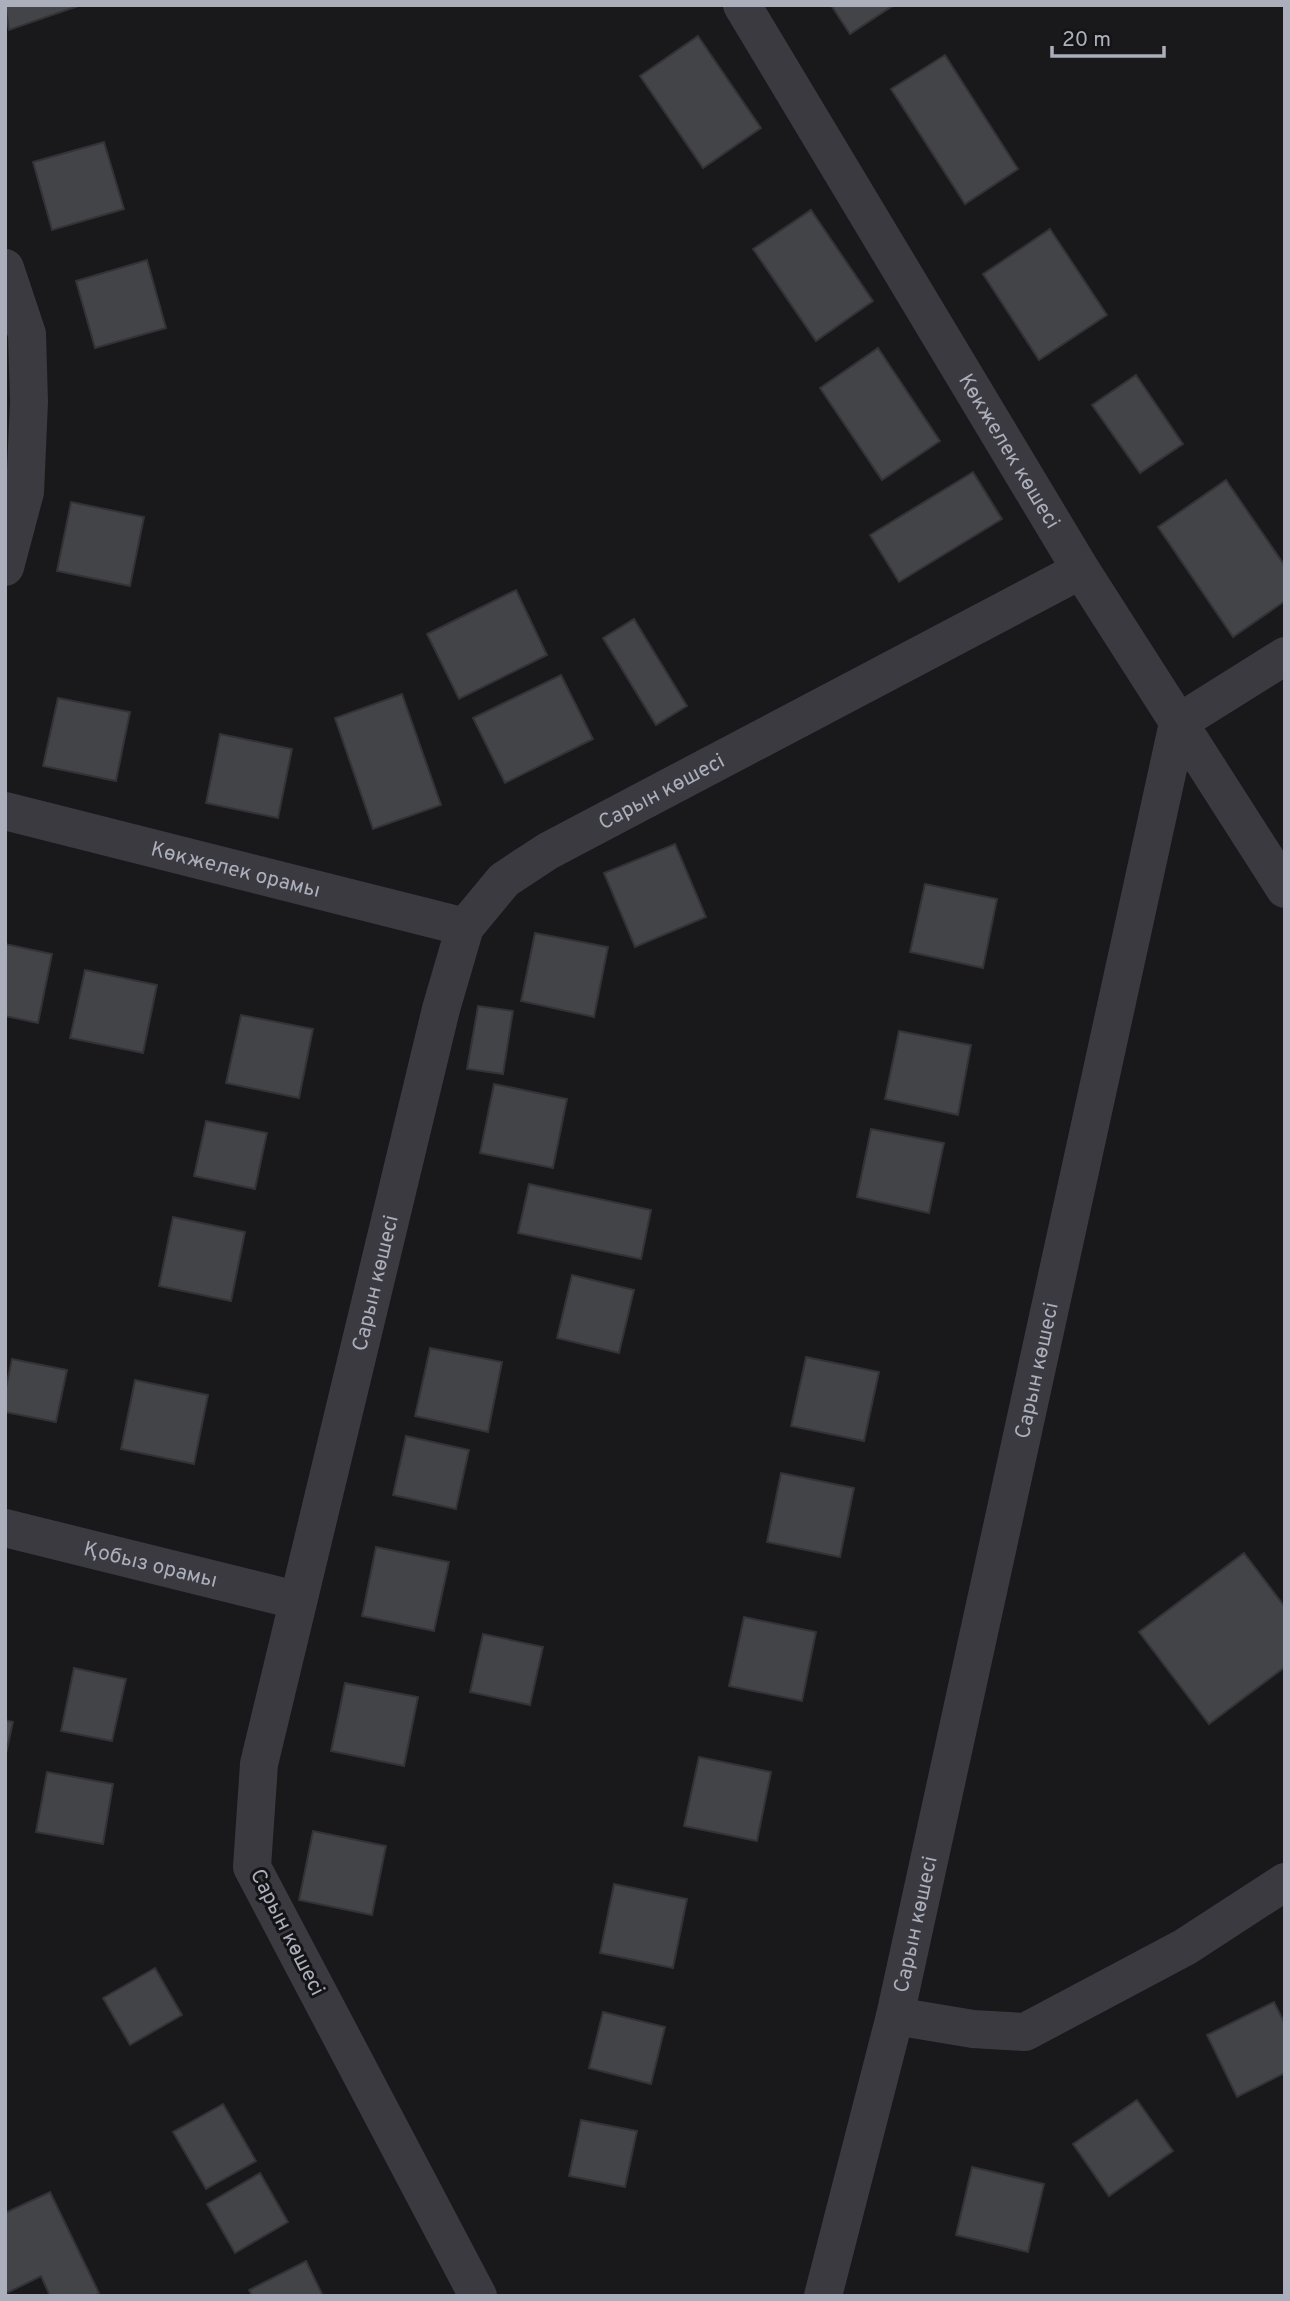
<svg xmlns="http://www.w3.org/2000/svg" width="1290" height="2301" viewBox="0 0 1290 2301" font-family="Overpass,sans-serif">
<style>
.building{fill:#434448;stroke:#333337;stroke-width:2}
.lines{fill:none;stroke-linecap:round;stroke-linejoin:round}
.minor{stroke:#3a3a40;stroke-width:38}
.labels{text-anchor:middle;stroke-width:6;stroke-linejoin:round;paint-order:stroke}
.street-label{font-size:21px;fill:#abafbb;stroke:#141416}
</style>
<rect width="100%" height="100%" fill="#19191b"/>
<path class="building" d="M5,5H81L9,30Z
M831,5H894L850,34Z
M698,36L761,128L703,168L640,76Z
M945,55L1018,169L965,204L891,89Z
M104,142L124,209L52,230L33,162Z
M811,210L873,301L816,341L753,249Z
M1050,229L1107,315L1039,360L983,274Z
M147,260L166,328L95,348L76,281Z
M878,348L940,441L882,480L820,388Z
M1136,375L1183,444L1140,473L1092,405Z
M973,472L1002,519L899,582L870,535Z
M1226,480L1285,566V601L1233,637L1158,527Z
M71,502L144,517L130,586L57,571Z
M516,590L547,655L459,699L427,634Z
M634,619L687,706L656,725L603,638Z
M561,675L593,739L505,783L473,718Z
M402,694L441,805L373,829L335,718Z
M58,698L130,712L116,781L43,766Z
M220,734L292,749L278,818L206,803Z
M675,844L706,917L635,947L604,873Z
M925,884L997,899L983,968L910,952Z
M535,933L608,947L594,1017L521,1001Z
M5,944L52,954L38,1023L5,1016Z
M85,970L157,985L143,1053L70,1038Z
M478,1006L513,1011L503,1074L467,1069Z
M241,1015L313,1029L299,1098L226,1083Z
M899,1031L971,1045L958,1115L885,1099Z
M494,1084L567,1099L553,1168L480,1153Z
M206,1121L267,1133L255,1189L194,1176Z
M871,1129L944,1143L929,1213L857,1197Z
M529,1184L651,1210L641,1259L518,1233Z
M173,1217L245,1232L231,1301L159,1286Z
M572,1275L634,1290L619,1353L557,1338Z
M430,1348L502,1362L488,1432L415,1416Z
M806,1357L879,1372L864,1441L791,1426Z
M12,1359L67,1370L56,1422L5,1412V1392Z
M135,1380L208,1395L194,1464L121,1449Z
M406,1436L469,1450L456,1509L393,1495Z
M781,1473L854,1488L840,1557L767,1542Z
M376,1547L449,1562L434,1631L362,1616Z
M1244,1553L1285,1607V1667L1209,1724L1139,1632Z
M744,1617L816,1632L802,1701L729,1686Z
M483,1634L543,1647L530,1705L470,1692Z
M74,1668L126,1679L112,1741L61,1731Z
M345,1683L418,1697L404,1766L331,1751Z
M5,1720L13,1722L5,1758Z
M699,1757L771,1772L757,1841L684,1826Z
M47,1772L113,1784L103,1844L36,1832Z
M313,1831L386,1846L372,1915L299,1900Z
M614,1884L687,1899L673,1968L600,1953Z
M155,1968L182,2015L130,2045L103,1998Z
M1274,2002L1285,2024V2073L1237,2097L1207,2035Z
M603,2012L665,2027L651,2084L589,2068Z
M1137,2100L1173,2151L1109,2196L1073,2144Z
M223,2104L256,2161L206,2189L173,2132Z
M581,2120L637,2131L625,2187L569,2176Z
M972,2167L1044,2184L1028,2252L956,2235Z
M260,2173L288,2222L235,2253L207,2204Z
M50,2192L99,2293L94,2296H50L41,2276L5,2294V2213Z
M306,2261L323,2296H252L249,2290Z"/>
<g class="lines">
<g class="minor">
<path id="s1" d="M742,5L1081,570L1285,889"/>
<path d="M5,268L27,334L29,402L25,492L5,567"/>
<path id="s2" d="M5,811L465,927"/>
<path id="s3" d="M5,1528L296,1600"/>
<path d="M895,2016L973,2029L1025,2032L1185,1947L1285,1882"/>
<path id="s4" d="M478,2296L252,1867L259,1764L441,1009L465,927L504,880L548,851L1081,570"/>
<path id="s5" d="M823,2296L895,2016L1178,723L1285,656"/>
</g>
</g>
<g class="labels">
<g class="street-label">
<text dy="7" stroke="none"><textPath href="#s1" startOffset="520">Көкжелек көшесі</textPath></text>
<text dy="7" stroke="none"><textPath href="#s4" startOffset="1692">Сарын көшесі</textPath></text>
<text dy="7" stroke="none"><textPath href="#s2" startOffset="238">Көкжелек орамы</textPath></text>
<text dy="7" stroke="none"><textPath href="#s4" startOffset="1083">Сарын көшесі</textPath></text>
<text dy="7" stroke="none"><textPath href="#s5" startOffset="950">Сарын көшесі</textPath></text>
<text dy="7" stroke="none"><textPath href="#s3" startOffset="150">Қобыз орамы</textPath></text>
<text dy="7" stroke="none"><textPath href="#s5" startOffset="383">Сарын көшесі</textPath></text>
<text transform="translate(288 1932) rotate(63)" y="7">Сарын көшесі</text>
</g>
</g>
<rect width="1290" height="2301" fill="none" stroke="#abafbb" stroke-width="14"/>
<path d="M1052 46v10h112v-10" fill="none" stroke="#abafbb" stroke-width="3.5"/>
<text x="1062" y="46" font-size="21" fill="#abafbb" stroke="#141416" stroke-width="5" paint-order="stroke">20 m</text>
</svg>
